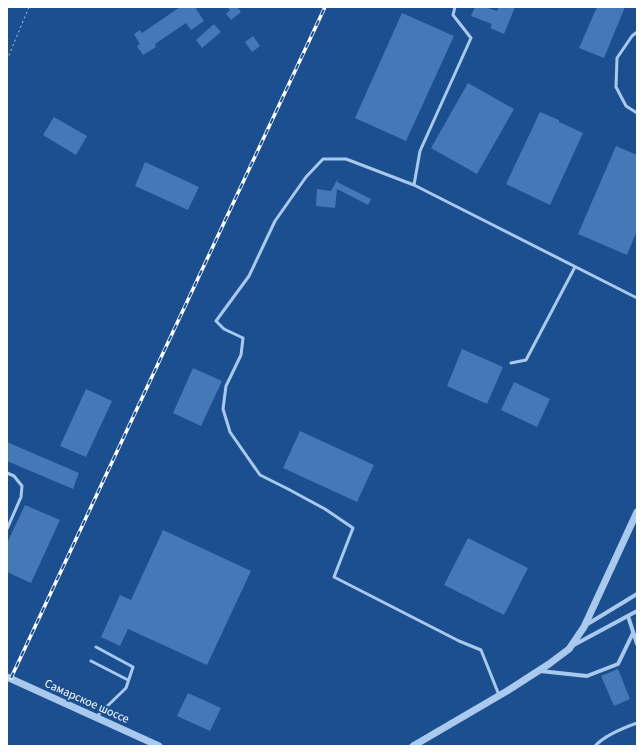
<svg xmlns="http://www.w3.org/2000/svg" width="644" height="753" viewBox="0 0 644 753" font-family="'Source Sans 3',sans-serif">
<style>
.building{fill:#4478b7}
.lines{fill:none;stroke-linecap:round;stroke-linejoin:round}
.path{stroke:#a9c9ee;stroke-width:1;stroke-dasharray:2 3;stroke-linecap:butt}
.service{stroke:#a9c9ee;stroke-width:3}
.minor{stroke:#a9c9ee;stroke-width:4}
.tertiary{stroke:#a9c9ee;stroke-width:7}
.rail-casing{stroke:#fff;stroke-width:3.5}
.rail{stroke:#1b4f8f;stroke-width:2;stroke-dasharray:6;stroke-linecap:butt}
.labels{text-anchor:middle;stroke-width:4;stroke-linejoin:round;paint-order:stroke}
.street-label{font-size:12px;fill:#fff;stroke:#1b4f8f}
</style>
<rect width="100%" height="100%" fill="#1b4f8f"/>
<path class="building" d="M180,7H195L204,21L191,30L186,23L155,44L156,47L143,55L137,46L140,44L134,34L140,30L142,33Z
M227,7H237L241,12L231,20L226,14L230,10Z
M475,7H485L497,11L499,7H515L504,34L490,28L492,24L471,16Z
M597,7H625L604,58L579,48Z
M402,13L454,36L406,141L355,118Z
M214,24L221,32L202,48L196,40Z
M253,36L260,46L252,52L245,42Z
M468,83L514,109L477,174L431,148Z
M540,112L559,120V122L583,133L550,205L506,184Z
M54,117L87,136L76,155L43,135Z
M616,146L637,155V231L627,255L578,234Z
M145,162L199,187L188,210L135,186Z
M338,178L337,182L371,199L368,205L337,189L335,208L316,206L317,189L331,191Z
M462,349L503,367L487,404L447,386Z
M193,368L222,381L201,426L173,413Z
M514,382L550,399L537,427L501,410Z
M86,389L112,401L86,457L60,446Z
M300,431L374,465L357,502L283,468Z
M7,442L79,473L73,489L7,461Z
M25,505L60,520L31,583L7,572V543Z
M163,530L251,571L207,665L128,629L120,646L101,637L120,595L131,600Z
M468,538L528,568L504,615L444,585Z
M618,669L630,699L614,706L601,676Z
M188,693L221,708L210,731L177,716Z"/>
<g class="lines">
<path class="path" d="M7,60L29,7"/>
<path class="service" d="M455,7L453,15L471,38L420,151L414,185L637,298
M637,32L632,36L617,58L616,87L626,106L637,113
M414,185L346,159H323L306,177L275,221L249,276L216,321L224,329L243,338L241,355L226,386L223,409L230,432L260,475L288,489L325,509L353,528L334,577L459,641L481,650L499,695
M511,363L526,360L575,267
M7,473L14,476L22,486L21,497L7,529
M96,647L133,667L126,688L96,717
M91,661L128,680
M595,746C605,735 623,728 637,723"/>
<path class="minor" d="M628,616L637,644
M586,625L637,594
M572,646L637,611
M540,671L587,676L618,664L633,633"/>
<path class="tertiary" d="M7,677L159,746
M413,746L507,691L549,664L569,649L584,627L637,512"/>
<g class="rail-casing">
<path id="rail" d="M11,678L325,7"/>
</g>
<use href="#rail" class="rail"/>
</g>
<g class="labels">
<g class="street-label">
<text transform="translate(87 701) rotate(24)" y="4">Самарское шоссе</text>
</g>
</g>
<rect width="644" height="753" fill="none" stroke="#ffffff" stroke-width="16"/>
</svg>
